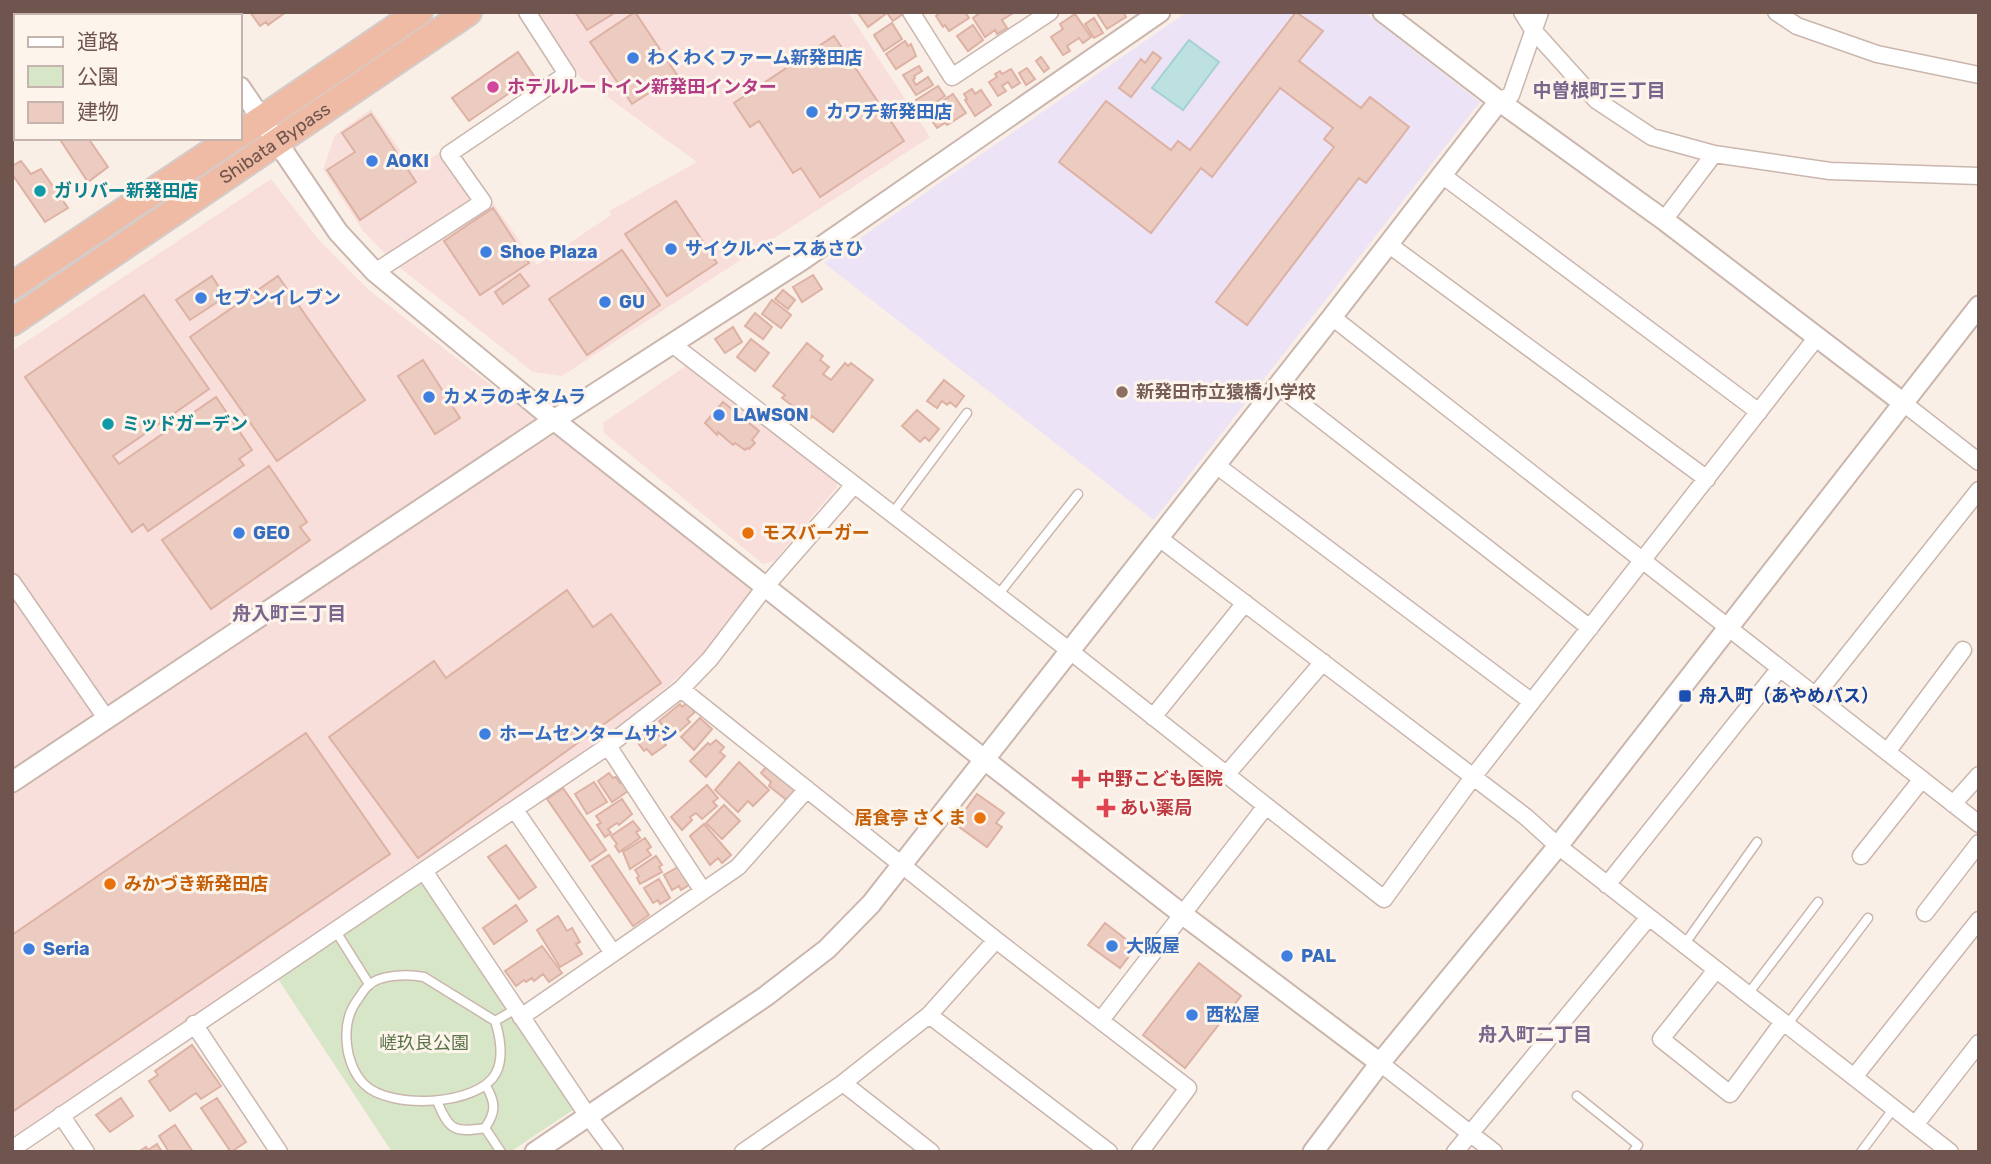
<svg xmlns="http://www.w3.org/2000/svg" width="1991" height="1164" viewBox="0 0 1991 1164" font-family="Rubik,'Noto Sans JP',sans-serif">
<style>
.commercial{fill:#f9dfdb}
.education{fill:#ece3f6}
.green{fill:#d7e6c6}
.water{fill:#bde1e1;stroke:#a4d1d1;stroke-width:2}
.building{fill:#ecccc0;stroke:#ddb1a3;stroke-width:2}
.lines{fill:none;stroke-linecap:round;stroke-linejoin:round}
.service-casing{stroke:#cab6ad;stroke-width:11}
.minor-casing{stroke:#cab6ad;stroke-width:19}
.tertiary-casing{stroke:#cab6ad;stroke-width:23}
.trunk-casing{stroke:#d4ccca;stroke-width:30}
.service{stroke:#fff;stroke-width:8}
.minor{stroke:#fff;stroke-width:16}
.tertiary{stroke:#fff;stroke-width:19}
.trunk{stroke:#efbba4;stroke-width:26}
.shop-dot{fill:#3f7fe0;stroke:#fdf4ec;stroke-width:2.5}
.hotel-dot{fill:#d1479c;stroke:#fdf4ec;stroke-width:2.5}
.culture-dot{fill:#0f9aa8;stroke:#fdf4ec;stroke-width:2.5}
.education-dot{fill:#8d6e63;stroke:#fdf4ec;stroke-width:2.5}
.food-dot{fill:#e8710a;stroke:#fdf4ec;stroke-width:2.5}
.transit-dot{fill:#1a4fb4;stroke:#fdf4ec;stroke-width:2.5}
.health-dot{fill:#e0444e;stroke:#fdf4ec;stroke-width:2.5}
.labels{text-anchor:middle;stroke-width:6;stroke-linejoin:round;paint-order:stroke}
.shop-label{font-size:18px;font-weight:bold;fill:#366cbe;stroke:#fdf4ec;text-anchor:start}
.hotel-label{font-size:18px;font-weight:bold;fill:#b23c85;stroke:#fdf4ec;text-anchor:start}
.street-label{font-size:18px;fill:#70554e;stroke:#fdf4ec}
.culture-label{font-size:18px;font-weight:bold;fill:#0d838f;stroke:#fdf4ec;text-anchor:start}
.education-label{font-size:18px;font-weight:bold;fill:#785e54;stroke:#fdf4ec;text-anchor:start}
.food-label{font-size:18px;font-weight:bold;fill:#c56008;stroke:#fdf4ec;text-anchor:start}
.transit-label{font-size:18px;font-weight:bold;fill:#164399;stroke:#fdf4ec;text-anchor:start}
.health-label{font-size:18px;font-weight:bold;fill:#be3a42;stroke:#fdf4ec;text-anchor:start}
.park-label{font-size:18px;fill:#5b7447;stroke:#fdf4ec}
.neighbourhood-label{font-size:19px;font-weight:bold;fill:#7a668c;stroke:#fdf4ec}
</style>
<rect width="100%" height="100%" fill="#faefe6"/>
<path class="commercial" d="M535,12H848L930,137L562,376L533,372L399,267L493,203L537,265L611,215L609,211L697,162L581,78Z
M371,109L414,170L439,153L471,199L387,256L363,231L323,169L335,135Z
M271,179L319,240L370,291L754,589L700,659L603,740L12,1138V351Z
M690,363L835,477L837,487L774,561L763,564L604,433L603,423Z"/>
<path class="education" d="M1187,12H1364L1480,102L1154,520L824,263Z"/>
<path class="green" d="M421,881L573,1110L510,1152H392L276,976Z"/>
<path class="water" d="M1189,40L1219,62L1183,110L1152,88Z"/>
<path class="building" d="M250,12H286L268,25L266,22L260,26Z
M575,12H616L587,30Z
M635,12L677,75L632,104L590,42Z
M902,12L903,14L893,21L887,13L868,27L858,13Z
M941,12H965L969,18L949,31L945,25L943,27L936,16Z
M981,12H1012L1013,13L1002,20L1007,28L997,34L995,30L985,37L973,18Z
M1096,12H1123L1126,17L1107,29Z
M1296,12L1323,31L1299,61L1361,108L1370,97L1409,127L1366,183L1359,178L1247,325L1216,302L1334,147L1324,139L1333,128L1280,88L1212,177L1201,168L1151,233L1059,162L1106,101L1171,150L1178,141L1190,150Z
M1075,14L1091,37L1083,43L1079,38L1067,46L1070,51L1063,55L1051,37L1063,29L1060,24Z
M1094,18L1103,33L1094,38L1085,24Z
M892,23L902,39L884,51L874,35Z
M973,25L983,40L968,51L957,36Z
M834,36L904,141L820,197L801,168L793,173L759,121L750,127L734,103Z
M905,41L908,46L911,44L916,56L896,69L886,54Z
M518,52L534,76L469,121L452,98Z
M1153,52L1161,58L1131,97L1119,88L1141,59L1145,63Z
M1041,57L1049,68L1044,72L1036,61Z
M919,66L922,71L914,76L915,78L913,80L916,85L928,77L933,85L916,95L903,75Z
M1027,68L1035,79L1026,85L1019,73Z
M1011,69L1020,83L1012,88L1008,82L1002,86L1006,91L998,96L989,82L997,77L995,74L1000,71L1002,74Z
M938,86L945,96L923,111L916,100Z
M972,89L975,94L981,90L991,105L975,116L965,100L967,99L964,94Z
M953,94L966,113L947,125L945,123L937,128L926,112Z
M371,114L416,182L360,220L327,170L355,152L342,133Z
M59,138H88L108,167L88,182Z
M21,161L31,174L41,169L68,208L45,222L12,174V166Z
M676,201L717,263L667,296L625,234Z
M493,208L529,263L480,295L444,241Z
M622,250L660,305L587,355L549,299Z
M520,274L529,286L503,304L495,292Z
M813,275L822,289L802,302L793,287Z
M212,276L225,297L190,320L176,300Z
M278,276L365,400L277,461L190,337Z
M783,290L795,300L788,309L775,299Z
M144,295L209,389L113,456L119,464L216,397L252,450L239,459L244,465L148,531L143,524L132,532L25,377Z
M772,300L791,315L781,328L762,314Z
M755,313L772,327L763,339L745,326Z
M733,327L742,342L725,353L715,339Z
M751,339L769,353L755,371L737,357Z
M807,343L823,356L820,360L829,367L823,374L831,380L845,363L848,366L851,363L873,380L833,432L812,416L810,419L782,398L785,395L773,386Z
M423,360L460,418L435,434L398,376Z
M944,380L964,396L956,407L950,402L947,405L942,401L937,408L927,401Z
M723,402L759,431L752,440L755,443L749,449L747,448L745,450L735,443L733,445L718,432L717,435L705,423Z
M917,410L939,429L929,441L925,437L920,442L902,426Z
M269,466L307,522L300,527L310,540L211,609L162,540Z
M567,590L593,627L611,614L661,683L418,858L329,737L434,661L446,678Z
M687,703L695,712L687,719L690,722L673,737L659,721L680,704L682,707Z
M700,718L712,729L694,750L681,737Z
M652,726L666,745L652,755L647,749L644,751L638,743L644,739L640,735Z
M306,733L390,854L12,1112V935Z
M716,740L724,747L720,752L725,756L706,777L690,761L708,743L710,745Z
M739,762L769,790L753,806L748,801L738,812L715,790Z
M767,766L798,790L789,802L769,786L771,782L761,773Z
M609,773L613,778L616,777L620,783L622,782L628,791L612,802L598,781Z
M594,782L607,802L587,814L575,794Z
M707,785L718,798L713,802L717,806L702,819L696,813L690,817L692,820L682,830L671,817Z
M563,788L606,850L590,861L547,799Z
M977,794L1004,813L996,823L1002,827L987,847L955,824Z
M622,799L632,814L619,825L617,823L608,829L611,833L605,837L597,825L601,823L596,816Z
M724,805L740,821L722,839L706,823Z
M633,821L640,830L636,832L640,838L619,852L615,846L617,844L611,836Z
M704,824L731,855L722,863L718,858L710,865L690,836Z
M645,838L651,847L647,850L651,855L630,869L623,852Z
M506,845L536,887L519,899L488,857Z
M609,855L649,915L633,926L592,866Z
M656,856L662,865L659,867L662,872L640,884L637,878L639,876L635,870Z
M678,867L689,885L681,890L679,886L672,890L664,875Z
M659,879L670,898L660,904L658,900L653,903L644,888Z
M516,905L527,921L494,944L483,928Z
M558,916L567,931L572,928L580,942L576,944L582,954L560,967L537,930Z
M1105,923L1136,947L1120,968L1088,945Z
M542,946L562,973L549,982L543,974L534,981L532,978L526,982L524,980L516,986L505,971Z
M1286,949L1294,955L1289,962L1281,956Z
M1199,963L1241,996L1185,1068L1143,1035Z
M192,1045L221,1086L201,1099L196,1093L170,1111L149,1081L158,1075L155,1071Z
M121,1098L133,1116L110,1132L96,1115Z
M217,1098L246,1142L231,1152L201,1108Z
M175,1125L193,1152H169L159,1136Z
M157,1144L162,1152L140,1151L146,1147L148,1150Z"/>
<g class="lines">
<g class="service-casing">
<path id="service" d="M892,514L967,413
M998,595L1078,494
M335,930L369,984
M1684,945L1757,842
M1748,994L1818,902
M495,1021C500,1036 504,1058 496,1073C479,1106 389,1110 364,1084C354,1074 348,1058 347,1045C345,1028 348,1012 358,999C361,995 364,989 368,986C379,974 409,974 424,977L495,1021L516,1009
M1787,1025L1868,918
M1577,1096L1638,1145L1633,1152
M437,1101C449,1130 454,1133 485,1128C496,1112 496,1103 486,1086
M485,1128L501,1152
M1861,1152L1894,1108"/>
</g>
<g class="minor-casing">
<path id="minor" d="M911,12L952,77L1050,12
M1522,12L1533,30L1596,100L1652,137L1714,154L1830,171L1979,176
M1776,12L1797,26L1877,54L1979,75
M160,16L166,12
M1499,101L1511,95L1540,12
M12,114L16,112
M1442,175L1759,412
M1664,220L1714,154
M1388,244L1707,479
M375,272L483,202L449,154L567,74L527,12
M1332,317L1979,824
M672,344L1070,651L1384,899L1473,777L1817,337
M1278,386L1590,628
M1902,402L1979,462
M1216,465L1532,702
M1159,538L1526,817L1558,846L1950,1152
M12,582L106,718
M681,689L996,940L1188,1088L1140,1152
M1815,696L1979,490
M1153,717L1245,603
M608,746L703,891
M1887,752L1963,650
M1226,775L1323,662
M1953,804L1979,775
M515,810L613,953
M1861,856L1922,779
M424,871L588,1116L615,1152
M1607,885L1780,668
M1925,913L1979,843
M1716,970L1661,1039L1730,1094L1783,1022
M929,1015L1109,1152
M521,1017L738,867L807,789
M1101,1020L1266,806
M194,1024L279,1152
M1380,1063L1494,1152
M1854,1077L1979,920
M843,1083L931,1152
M61,1115L86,1152
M1915,1125L1979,1043
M12,1149L608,746L681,689L710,659L765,587L854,485
M743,1152L843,1083L929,1015L996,940
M1455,1152L1649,917"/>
</g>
<g class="tertiary-casing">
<path id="tertiary" d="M187,12L189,16
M1383,12L1499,101L1664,220L1902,402
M240,87L338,232L375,272L554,420L985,760L1182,914L1380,1063
M12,782L554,420L802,260L1160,12
M535,1152L766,996L827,949L871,904L1332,317L1499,101
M1313,1152L1380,1063L1558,846L1979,306"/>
</g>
<g class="trunk-casing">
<g id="trunk">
<path d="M240,134L419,12"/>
<path d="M12,286L233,138"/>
<path id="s1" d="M12,322L468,12"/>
</g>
</g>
<use href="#service" class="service"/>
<use href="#minor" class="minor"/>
<use href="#tertiary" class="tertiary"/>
<use href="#trunk" class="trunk"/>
</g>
<g class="shop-dot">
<circle cx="633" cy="58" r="7"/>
<circle cx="812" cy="112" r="7"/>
<circle cx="372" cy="161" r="7"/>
<circle cx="671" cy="249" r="7"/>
<circle cx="486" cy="252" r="7"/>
<circle cx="201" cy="298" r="7"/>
<circle cx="605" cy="302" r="7"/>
<circle cx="429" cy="397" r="7"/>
<circle cx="719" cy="415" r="7"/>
<circle cx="239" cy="533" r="7"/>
<circle cx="485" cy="734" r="7"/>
<circle cx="1112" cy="946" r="7"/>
<circle cx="29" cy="949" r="7"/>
<circle cx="1287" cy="956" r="7"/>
<circle cx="1192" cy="1015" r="7"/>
</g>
<circle class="hotel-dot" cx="493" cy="87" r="7"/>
<g class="culture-dot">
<circle cx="40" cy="191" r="7"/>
<circle cx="108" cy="424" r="7"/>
</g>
<circle class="education-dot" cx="1122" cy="392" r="7"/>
<g class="food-dot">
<circle cx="748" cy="533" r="7"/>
<circle cx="980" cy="818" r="7"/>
<circle cx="110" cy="884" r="7"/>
</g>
<rect class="transit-dot" x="1678" y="689" width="14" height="14" rx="3.5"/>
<g class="health-dot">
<path d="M1077.5 768.5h7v7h7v7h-7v7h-7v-7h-7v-7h7z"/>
<path d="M1102.5 797.5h7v7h7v7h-7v7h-7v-7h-7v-7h7z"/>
</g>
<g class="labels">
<g class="shop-label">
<text x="647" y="64">わくわくファーム新発田店</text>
<text x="826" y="118">カワチ新発田店</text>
<text x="386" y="167">AOKI</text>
<text x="685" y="255">サイクルベースあさひ</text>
<text x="500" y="258">Shoe Plaza</text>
<text x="215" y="304">セブンイレブン</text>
<text x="619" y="308">GU</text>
<text x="443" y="403">カメラのキタムラ</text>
<text x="733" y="421">LAWSON</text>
<text x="253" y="539">GEO</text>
<text x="499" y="740">ホームセンタームサシ</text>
<text x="1126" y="952">大阪屋</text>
<text x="43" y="955">Seria</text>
<text x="1301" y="962">PAL</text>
<text x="1206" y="1021">西松屋</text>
</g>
<g class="hotel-label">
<text x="507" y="93">ホテルルートイン新発田インター</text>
</g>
<g class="street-label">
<text dy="6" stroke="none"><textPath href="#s1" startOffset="318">Shibata Bypass</textPath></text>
</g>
<g class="culture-label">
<text x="54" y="197">ガリバー新発田店</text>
<text x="122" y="430">ミッドガーデン</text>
</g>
<g class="education-label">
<text x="1136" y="398">新発田市立猿橋小学校</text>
</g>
<g class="food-label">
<text x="762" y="539">モスバーガー</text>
<text x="966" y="824" text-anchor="end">居食亭 さくま</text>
<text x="124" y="890">みかづき新発田店</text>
</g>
<g class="transit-label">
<text x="1699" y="702">舟入町（あやめバス）</text>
</g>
<g class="health-label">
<text x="1097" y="785">中野こども医院</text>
<text x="1120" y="814">あい薬局</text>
</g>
<g class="park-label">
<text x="424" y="1049">嵯玖良公園</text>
</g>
<g class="neighbourhood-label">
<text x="1599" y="97">中曽根町三丁目</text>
<text x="289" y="620">舟入町三丁目</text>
<text x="1535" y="1041">舟入町二丁目</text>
</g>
</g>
<rect width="1991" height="1164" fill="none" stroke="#70554e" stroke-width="28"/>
<rect x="14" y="14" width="228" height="126" fill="#fdf4ec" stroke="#c5b4ad" stroke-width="2"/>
<rect x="28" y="37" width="35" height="10" fill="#ffffff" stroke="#c5b4ad" stroke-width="2"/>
<text x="77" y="49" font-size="21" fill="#70554e">道路</text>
<rect x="28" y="66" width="35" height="21" fill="#d7e6c6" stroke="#c5b4ad" stroke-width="2"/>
<text x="77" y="84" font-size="21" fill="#70554e">公園</text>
<rect x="28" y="102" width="35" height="21" fill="#ecccc0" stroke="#c5b4ad" stroke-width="2"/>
<text x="77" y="119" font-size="21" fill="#70554e">建物</text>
</svg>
